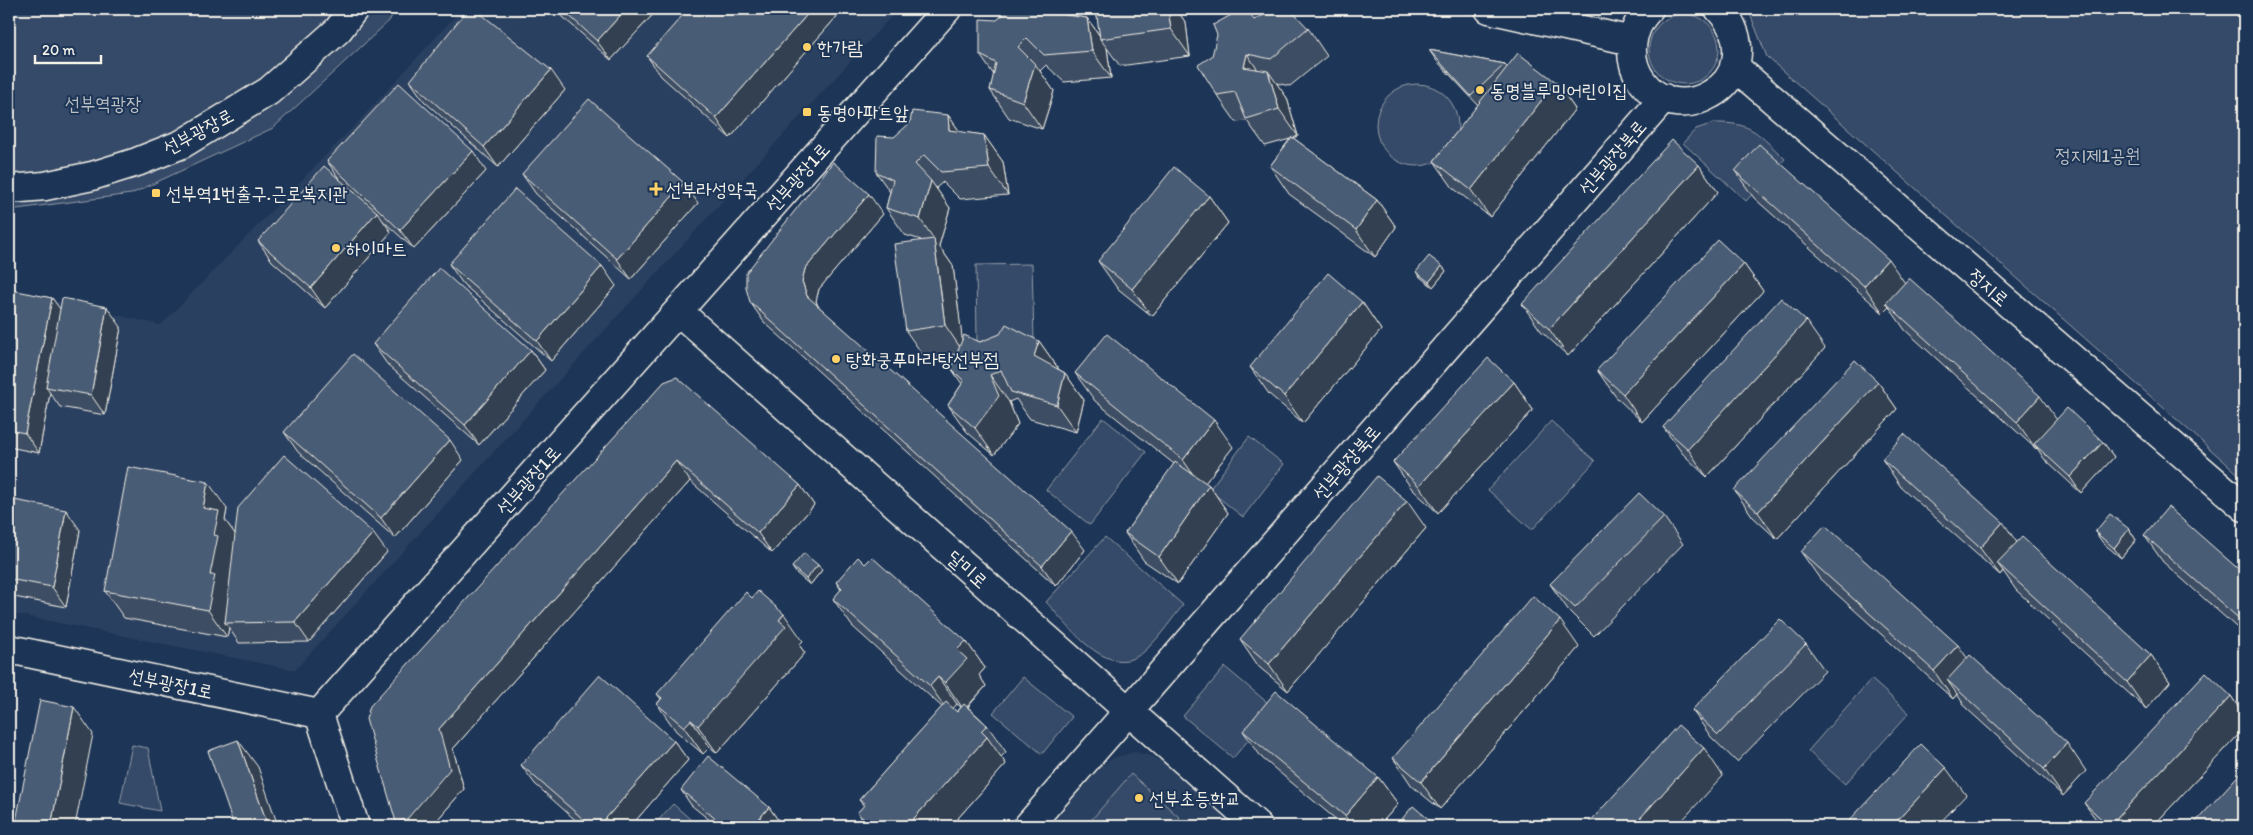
<svg xmlns="http://www.w3.org/2000/svg" width="2253" height="835" viewBox="0 0 2253 835" font-family="Itim,'Poor Story',sans-serif">
<style>
.built{fill:#2a4060}
.green{fill:#354a67;stroke:#949ea8}
.lines{fill:none;stroke-linecap:round;stroke-linejoin:round}
.tertiary-casing{stroke:#f4f1e8;stroke-width:31}
.tertiary{stroke:#1d3557;stroke-width:28}
.wall{fill:#3e4e64;stroke:#f4f1e8;fill-rule:evenodd}
.shaded-wall{fill:#324051;stroke:#f4f1e8}
.building{fill:#485b74;stroke:#f4f1e8}
.poi-dot{fill:#ffd166;stroke:#1d3557;stroke-width:2}
.labels{text-anchor:middle;stroke-width:4;stroke-linejoin:round;paint-order:stroke}
.poi-label{font-size:19px;fill:#f4f1e8;stroke:#1d3557;text-anchor:start}
.park-label{font-size:19px;fill:#bbbfc1;stroke:#1d3557}
.street-label{font-size:19px;fill:#f4f1e8;stroke:#1d3557}
</style>
<rect width="100%" height="100%" fill="#1d3557"/>
<filter id="ink" filterUnits="userSpaceOnUse"><feTurbulence type="fractalNoise" baseFrequency=".02" numOctaves="2"/><feDisplacementMap in="SourceGraphic" scale="10" xChannelSelector="R" yChannelSelector="G"/><feConvolveMatrix kernelMatrix="1 2 1 2 8 2 1 2 1" color-interpolation-filters="sRGB"/></filter>
<g filter="url(#ink)">
<path class="built" d="M462,9H898L295,670L9,613V291L161,325L358,122Z
M1134,752L1152,756L1169,766L1235,826H1049L1098,769L1113,758Z"/>
<path class="green" d="M9,9H396L389,21L273,128L131,194L9,210Z
M1748,9H2244V479L1767,57Z
M1649 49a35 35 0 1 1 70 0a35 35 0 1 1-70 0Z
M1376 125a41 41 0 1 1 82 0a41 41 0 1 1-82 0Z
M1714,123C1753,122 1758,134 1785,159L1746,201L1683,143L1696,129Z
M1032,264L1034,340L977,342L976,265Z
M1103,418L1146,452L1090,525L1046,490Z
M1551,421L1595,461L1532,530L1488,490Z
M1249,437L1284,464L1243,517L1209,490Z
M1105,537L1183,605C1172,619 1162,634 1149,647C1111,687 1071,628 1046,602Z
M1225,667L1275,709L1233,758L1183,716Z
M1023,677L1072,717L1042,754L993,713Z
M1871,679L1909,713L1845,784L1808,751Z
M132,745L148,748L160,811L120,803Z
M1131,774L1180,818L1172,826H1086Z
M673,804L698,826H653Z"/>
<g class="lines">
<g class="tertiary-casing">
<path id="tertiary" d="M1489,9L1632,41
M1649,9C1604,57 1656,127 1711,94C1724,87 1733,75 1736,61C1740,41 1733,23 1719,9
M1734,66L2244,507
M9,189L45,186L92,176L137,162L182,144L269,91L338,30L354,9
M678,311L1258,826
M9,649L319,714L947,9
M319,714L355,826
M1028,826L1664,98"/>
</g>
<use href="#tertiary" class="tertiary"/>
</g>
<path class="wall" d="M554,9H658L611,60Z
M1009,9H1060L1064,15L1087,18L1100,36L1096,9H1176L1186,23L1190,56L1120,66L1107,48L1111,78L1064,82L1046,65L1040,71L1054,91L1042,129L1009,118L990,90L994,75L980,55L997,20Z
M839,14L730,138L661,76L647,56Z
M1254,20L1308,28L1327,56L1290,86L1276,83L1287,98L1298,136L1293,138L1377,200L1396,227L1375,257L1289,194L1270,166L1290,139L1265,146L1247,121L1236,122L1217,95L1212,56Z
M1429,50L1505,64L1507,67L1556,82L1575,109L1490,217L1453,188L1434,161L1478,105L1436,60Z
M410,81L565,90L498,167L424,101Z
M948,115L960,132L984,135L1003,162L1008,195L960,199L943,182L936,188L950,208L939,246L953,266L962,340L980,342L1039,341L1058,368V369L1065,373L1084,400L1076,432L1030,419L1016,399L1009,402L1018,424L994,455L967,432L948,405L962,384L951,368L957,354L925,358L906,331L921,240L905,235L886,208L890,192L876,172L894,137Z
M327,161L486,171L414,249L380,218L391,232L325,308L272,261L258,241L340,180Z
M1699,165L1718,192L1568,356L1541,331L1522,304Z
M1735,171L1905,283L2057,420L2103,442L2114,457L2081,493L2045,460L2037,448L2036,449L1905,330L1889,307L1883,313L1754,198Z
M522,174L698,203L631,279L536,194Z
M1209,196L1228,223L1152,316L1117,288L1098,261Z
M883,214L819,289L816,301L818,306L1085,550L1056,586L764,322L750,302Z
M449,264L616,286L551,361L463,284Z
M1744,264L1763,291L1642,422L1616,397L1597,370Z
M1442,266L1446,271L1433,287L1420,277L1416,272Z
M9,291L52,298L60,310L121,327L105,415L60,407L50,393L39,453L9,447Z
M1362,302L1381,330L1303,423L1269,394L1250,367Z
M373,344L531,350L545,370L479,445L387,364Z
M1825,348L1707,477L1683,454L1663,427Z
M1075,373L1233,447L1205,483L1209,485L1228,513L1178,584L1144,561L1125,533L1174,464L1095,401Z
M664,382L800,485L814,505L772,553L690,481L453,749L464,789L432,826H399L396,822Z
M1514,382L1533,410L1438,513L1412,489L1393,462Z
M1878,382L1897,409L1777,539L1753,517L1734,490Z
M284,432L463,460L395,538L298,452Z
M1882,459L2017,542L2151,655L2170,682L2146,709L2016,590L2003,571L2000,575L1901,487Z
M9,499L80,530L66,607L9,596Z
M227,509L225,520L235,534L387,552L309,642L239,643L229,628L227,637L124,618L105,591Z
M1664,517L1683,544L1594,636L1569,611L1550,584Z
M1426,528L1288,691L1259,667L1240,639Z
M2129,529L2136,540L2121,558L2103,543L2095,532Z
M2144,535L2244,574V634L2163,562Z
M1801,552L1967,658L2086,771L2063,796L1966,708L1957,694L1953,699L1820,579Z
M865,564L966,641L985,668L979,675L986,686L968,707L987,725L1006,752L1001,757L1006,764L951,826H867L857,813L864,806L859,800L942,707L852,626L833,599L841,590L836,582ZM957,704L961,707L957,712L953,708Z
M818,565L822,570L810,585L796,573L792,567Z
M803,641L799,645L805,653L717,753L710,747L703,754L676,731L657,704L661,699L657,694Z
M1806,644L1825,671L1737,762L1711,737L1692,710Z
M1579,647L1440,809L1412,786L1393,758Z
M2231,696L2244,716V729L2153,826H2101L2084,803Z
M1243,731L1378,777L1398,804L1379,826H1344L1262,758Z
M674,741L688,760L631,826H582L535,784L521,765Z
M681,790L769,807L780,823L777,826H717L691,805Z"/>
<path class="shaded-wall" d="M626,9H658L611,60L597,41Z
M812,9H835L839,14L730,138L716,118Z
M1052,9H1060L1071,25L1053,13Z
M1168,9H1176L1186,23L1190,56L1171,29Z
M1087,18L1102,39H1100L1107,48L1111,78L1092,51Z
M1247,54L1266,82L1244,67Z
M1035,64L1054,91L1042,129L1023,102Z
M551,70L565,90L498,167L484,147Z
M1268,71L1287,98L1298,136L1279,109Z
M1556,82L1575,109L1490,217L1471,190Z
M948,115L967,142L949,130Z
M984,135L1003,162L1008,195L989,168Z
M473,151L486,171L414,249L400,230Z
M1699,165L1718,192L1568,356L1549,329Z
M931,181L950,208L939,246L953,266L964,353L945,325L934,239L920,219Z
M684,183L698,203L631,279L617,259Z
M869,194L883,214L819,289L816,301L821,316L807,296L802,281L805,269Z
M1209,196L1228,223L1152,316L1132,289Z
M1377,200L1396,227L1375,257L1356,230Z
M377,212L391,232L325,308L311,288Z
M1888,259L1907,286L1886,303L1889,307L1883,313L1864,286Z
M1744,264L1763,291L1642,422L1623,394Z
M602,266L616,286L551,361L537,341Z
M1442,266L1446,271L1433,287L1429,282Z
M52,298L66,317L46,387L50,393L39,453L25,433Z
M1362,302L1381,330L1303,423L1284,396Z
M107,307L121,327L105,415L91,395Z
M1806,321L1825,348L1707,477L1688,449Z
M1039,341L1058,368L1053,383L1034,356Z
M531,350L545,370L479,445L465,425Z
M1065,373L1084,400L1076,432L1057,405Z
M990,375L1009,402L1018,424L994,455L975,428Z
M1514,382L1533,410L1438,513L1419,486Z
M1878,382L1897,409L1777,539L1758,512Z
M2040,396L2059,423L2034,444L2037,448L2036,449L2017,422Z
M1214,420L1233,447L1202,487L1183,460Z
M450,440L463,460L395,538L381,518Z
M2103,442L2114,457L2081,493L2070,477Z
M676,461L690,481L453,749L464,789L432,826H412L407,819L439,729Z
M208,482L227,509L225,520L238,538L225,623L229,628L227,637L208,610L210,575L214,535L203,508Z
M800,485L814,505L772,553L758,533Z
M1209,485L1228,513L1178,584L1159,557Z
M1407,501L1426,528L1288,691L1269,664Z
M66,510L80,530L66,607L52,587Z
M2003,522L2022,550L1997,563L2003,571L2000,575L1980,548Z
M2129,529L2136,540L2121,558L2114,548Z
M1071,531L1085,550L1056,586L1042,566Z
M373,533L387,552L309,642L295,622Z
M818,565L822,570L810,585L806,579Z
M784,614L803,641L799,645L805,653L717,753L698,726Z
M1560,620L1579,647L1440,809L1421,782Z
M966,641L985,668L979,675L986,686L964,710L945,683L957,650Z
M1958,645L1977,672L1947,680L1957,694L1953,699L1934,671Z
M2151,655L2170,682L2146,709L2127,682Z
M938,677L957,704L949,713L930,686Z
M2231,696L2244,716V729L2153,826H2109Z
M74,707L93,734L75,826H51Z
M691,720L710,747L703,754L684,727Z
M987,737L1006,764L951,826H907Z
M238,740L258,767L278,826H268Z
M674,741L688,760L631,826H599Z
M2067,743L2086,771L2063,796L2044,769Z
M1704,748L1723,776L1677,826H1633Z
M1946,768L1966,795L1937,826H1892Z
M1378,777L1398,804L1379,826H1352L1345,816Z
M769,807L780,823L777,826H753Z
M2244,818V826H2237Z"/>
<path class="building" d="M468,9H475L551,70L484,147L410,81Z
M562,9H626L597,41Z
M688,9H812L716,118L647,56Z
M1009,9H1052L1053,13L1087,18L1092,51L1044,55L1027,38L1018,47L1035,64L1023,102L990,90L996,63L980,55V19L997,20Z
M1096,9H1168L1171,29L1100,39Z
M1242,9H1246L1254,20L1275,9H1290L1308,28L1271,59L1247,54L1244,67L1268,71L1279,109L1246,119L1235,92L1217,95L1198,65L1212,56L1217,35L1213,25Z
M1429,50L1505,64L1471,96Z
M1518,53L1556,82L1471,190L1434,161Z
M399,83L473,151L400,230L327,161Z
M589,99L684,183L617,259L522,174Z
M912,111L948,115L949,130L984,135L989,168L941,172L924,155L915,164L931,181L920,219L886,208L893,180L876,172L877,136L894,137L910,123Z
M1292,137L1377,200L1356,230L1270,166Z
M1672,140L1699,165L1549,329L1522,304Z
M1759,144L1888,259L1864,286L1735,171Z
M833,162L869,194L805,269L802,281L807,296L1071,531L1042,566L750,302L746,288V273Z
M324,166L377,212L311,288L258,241Z
M1174,167L1209,196L1132,289L1098,261Z
M515,189L602,266L537,341L449,264Z
M934,239L945,325L906,331L894,244Z
M1718,240L1744,264L1623,394L1597,370Z
M1429,256L1442,266L1429,282L1416,272Z
M439,268L531,350L465,425L373,344Z
M1328,273L1362,302L1284,396L1250,367Z
M1909,278L2040,396L2017,422L1886,303Z
M12,290L52,298L25,433L9,430V291Z
M62,298L107,307L91,395L46,387Z
M1781,298L1806,321L1688,449L1663,427Z
M1006,324L1039,341L1034,356L1065,373L1057,405L1011,392L1001,370L990,375L999,396L975,428L948,405L964,381L951,368L964,335L980,342L1000,334Z
M1107,334L1214,420L1183,460L1075,373Z
M353,354L450,440L381,518L284,432Z
M1488,358L1514,382L1419,486L1393,462Z
M1855,360L1878,382L1758,512L1734,490Z
M677,377L800,485L758,533L676,461L439,729L450,769L407,819L396,822L366,719L370,706L664,382Z
M2067,408L2103,442L2070,477L2034,444Z
M1904,434L2003,522L1980,548L1882,459Z
M284,455L373,533L295,622L225,623L238,508Z
M1175,462L1209,485L1159,557L1125,533Z
M128,467L208,482L203,508L219,511L214,535L218,536L210,575H215L208,610L105,591Z
M1377,476L1407,501L1269,664L1240,639Z
M1639,493L1664,517L1575,608L1550,584Z
M9,499L66,510L52,587L9,579Z
M2168,507L2244,574V623L2144,535Z
M2110,514L2129,529L2114,548L2095,532Z
M1825,525L1958,645L1934,671L1801,552Z
M2022,537L2151,655L2127,682L1997,563Z
M804,553L818,565L806,579L792,567Z
M858,557L865,564L872,557L966,641L957,650L967,659L945,683L938,677L930,686L833,599L842,588L836,582Z
M758,591L784,614L779,620L786,626L698,726L691,720L684,727L657,704L662,698L657,694L746,592L752,598Z
M1533,596L1560,620L1421,782L1393,758Z
M1780,619L1806,644L1718,735L1692,710Z
M1970,655L2067,743L2044,769L1947,680Z
M2206,672L2231,696L2109,826L2084,803Z
M600,675L674,741L599,826H591L521,765Z
M1276,691L1378,777L1345,816L1243,731Z
M40,700L74,707L51,826H15Z
M946,702L957,712L964,704L987,725L981,731L987,737L907,826H872L857,813L865,804L859,800Z
M1678,725L1704,748L1633,826H1586Z
M238,740L268,826H234L208,751Z
M1921,744L1946,768L1892,826H1844Z
M708,756L769,807L753,826H724L681,790Z
M2244,769V818L2237,826H2192Z
M1413,806L1437,826H1396Z
M2002,821L2008,826H1998Z"/>
</g>
<g class="poi-dot">
<circle cx="807" cy="47" r="5"/>
<circle cx="1480" cy="90" r="5"/>
<rect x="802" y="107" width="10" height="10" rx="2.5"/>
<path d="M653.5 181.5h5v5h5v5h-5v5h-5v-5h-5v-5h5z"/>
<rect x="151" y="188" width="10" height="10" rx="2.5"/>
<circle cx="336" cy="248" r="5"/>
<circle cx="836" cy="359" r="5"/>
<circle cx="1139" cy="798" r="5"/>
</g>
<g class="labels">
<g class="poi-label">
<text x="817" y="54">한가람</text>
<text x="1490" y="97">동명블루밍어린이집</text>
<text x="817" y="119">동명아파트앞</text>
<text x="666" y="196">선부라성약국</text>
<text x="166" y="200">선부역1번출구.근로복지관</text>
<text x="346" y="255">하이마트</text>
<text x="846" y="366">탕화쿵푸마라탕선부점</text>
<text x="1149" y="805">선부초등학교</text>
</g>
<g class="park-label">
<text x="103" y="110">선부역광장</text>
<text x="2098" y="162">정지제1공원</text>
</g>
<g class="street-label">
<text transform="translate(198 131) rotate(-28)" y="7">선부광장로</text>
<text transform="translate(1612 157) rotate(-49)" y="7">선부광장북로</text>
<text transform="translate(797 177) rotate(-48)" y="7">선부광장1로</text>
<text transform="translate(1989 287) rotate(41)" y="7">정지로</text>
<text transform="translate(1346 462) rotate(-49)" y="7">선부광장북로</text>
<text transform="translate(528 480) rotate(-48)" y="7">선부광장1로</text>
<text transform="translate(968 569) rotate(42)" y="7">달미로</text>
<text transform="translate(171 683) rotate(12)" y="7">선부광장1로</text>
</g>
</g>
<rect width="2253" height="835" fill="none" stroke="#1d3557" stroke-width="30"/>
<rect x="15" y="15" width="2223" height="805" fill="none" stroke="#f4f1e8" stroke-width="2" filter="url(#ink)"/>
<path d="M35 55v8h66v-8" fill="none" stroke="#f4f1e8" stroke-width="2.5"/>
<text x="42" y="55" font-size="15" fill="#f4f1e8" stroke="#1d3557" stroke-width="4" paint-order="stroke">20 m</text>
</svg>
